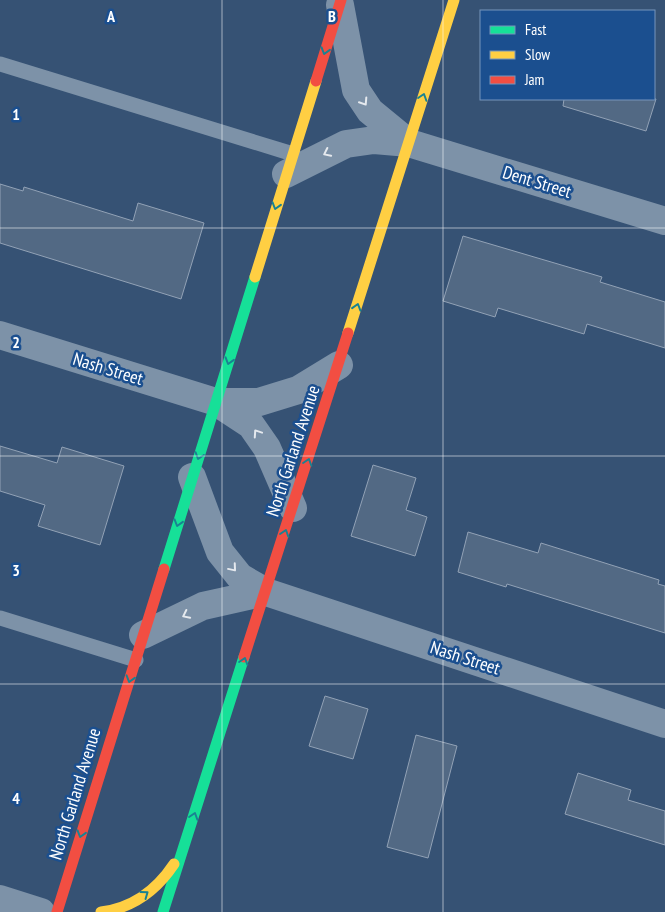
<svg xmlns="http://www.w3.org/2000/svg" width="665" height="912" viewBox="0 0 665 912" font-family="'PT Sans Narrow',sans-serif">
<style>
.building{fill:#526984;stroke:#92a2b6}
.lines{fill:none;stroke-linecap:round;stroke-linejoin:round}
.lane{stroke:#7d92a8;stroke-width:15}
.street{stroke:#7d92a8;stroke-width:28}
.fast{stroke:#16e098;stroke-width:11}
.slow{stroke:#ffcf43;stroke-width:11}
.jam{stroke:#f24e42;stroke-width:11}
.oneway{stroke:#198292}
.oneway2{stroke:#e5e9ee}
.grid{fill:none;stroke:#fff;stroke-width:1;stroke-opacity:0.55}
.labels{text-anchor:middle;stroke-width:5;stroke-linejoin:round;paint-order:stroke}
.street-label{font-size:18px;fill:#fff;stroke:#1b4f8f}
.grid-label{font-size:16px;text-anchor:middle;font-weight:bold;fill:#fff;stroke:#1b4f8f;stroke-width:5;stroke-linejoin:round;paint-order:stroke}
</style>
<rect width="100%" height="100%" fill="#365274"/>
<path class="building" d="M564,99H656L646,131L563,106Z
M0,184L23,191L24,187L133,221L138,203L204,223L181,299L0,243Z
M463,236L602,277L600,282L665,302V348L587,324L584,334L498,308L495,317L443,301Z
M0,446L57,463L62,447L124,466L100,545L38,526L45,505L0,491Z
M373,465L416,478L406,510L427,517L415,556L351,536Z
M468,532L538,553L541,543L659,580L658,584L665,586V633L507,584L506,587L458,572Z
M325,696L368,709L353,759L309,746Z
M416,735L457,746L428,858L387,847Z
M578,773L631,790L628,800L665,811V845L565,814Z"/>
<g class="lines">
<path class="lane" d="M0,64L293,154
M0,618L136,660"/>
<path class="street" d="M340,5L356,90L370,111L409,143
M286,174L346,144L374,140L409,143L665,221
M0,335L216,402L251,425L267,448L293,508
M216,402H259L298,390L339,365
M192,477L220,552L240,577L266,592L665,724
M143,635L203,606L266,592
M0,899L41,912"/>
<path class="fast" d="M164,569L255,277
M163,912L244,657"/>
<path class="slow" d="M255,277L316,81
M348,333L454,0
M101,912C133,908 156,891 174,864"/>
<path class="jam" d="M316,81L341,0
M244,657L348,333
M57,912L164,569"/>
</g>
<defs><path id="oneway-chevron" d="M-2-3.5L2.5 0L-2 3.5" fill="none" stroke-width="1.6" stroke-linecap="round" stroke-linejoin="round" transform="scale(1.25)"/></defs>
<g class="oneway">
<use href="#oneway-chevron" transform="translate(325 51) rotate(107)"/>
<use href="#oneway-chevron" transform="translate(423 97) rotate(-72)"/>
<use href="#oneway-chevron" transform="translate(276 206) rotate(107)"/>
<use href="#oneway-chevron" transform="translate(357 307) rotate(-73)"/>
<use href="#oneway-chevron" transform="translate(229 361) rotate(107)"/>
<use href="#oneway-chevron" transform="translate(199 456) rotate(108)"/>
<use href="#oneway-chevron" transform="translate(308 462) rotate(-72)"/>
<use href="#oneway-chevron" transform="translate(178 523) rotate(107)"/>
<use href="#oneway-chevron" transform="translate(285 533) rotate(-72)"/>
<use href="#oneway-chevron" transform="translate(244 661) rotate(-72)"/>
<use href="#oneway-chevron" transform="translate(130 679) rotate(107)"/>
<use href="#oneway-chevron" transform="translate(194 816) rotate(-72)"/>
<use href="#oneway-chevron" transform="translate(81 834) rotate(107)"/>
<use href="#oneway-chevron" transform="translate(145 894) rotate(-36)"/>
</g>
<g class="oneway2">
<use href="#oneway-chevron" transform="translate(364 102) rotate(57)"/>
<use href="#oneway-chevron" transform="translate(327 153) rotate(154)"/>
<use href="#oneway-chevron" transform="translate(257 433) rotate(-124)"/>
<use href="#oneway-chevron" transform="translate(233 568) rotate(50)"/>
<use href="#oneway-chevron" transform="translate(186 615) rotate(154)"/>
</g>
<path class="grid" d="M222,0V912M443,0V912M0,228H665M0,456H665M0,684H665"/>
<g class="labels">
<g class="street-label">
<text transform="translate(537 182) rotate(17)" y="6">Dent Street</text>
<text transform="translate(108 369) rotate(17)" y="6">Nash Street</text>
<text transform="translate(293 451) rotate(-72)" y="6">North Garland Avenue</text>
<text transform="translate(465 658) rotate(18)" y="6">Nash Street</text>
<text transform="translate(75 794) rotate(-73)" y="6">North Garland Avenue</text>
</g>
</g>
<g class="grid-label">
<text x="111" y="22">A</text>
<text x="332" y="22">B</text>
<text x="16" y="120">1</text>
<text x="16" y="348">2</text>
<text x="16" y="576">3</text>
<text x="16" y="804">4</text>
</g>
<rect x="480" y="10" width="175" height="90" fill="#1b4f8f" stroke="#7695bc"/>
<rect x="490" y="26" width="25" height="8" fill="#16e098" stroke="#7695bc"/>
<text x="525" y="35" font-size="15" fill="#ffffff">Fast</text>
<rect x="490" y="51" width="25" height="8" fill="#ffcf43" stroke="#7695bc"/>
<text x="525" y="60" font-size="15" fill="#ffffff">Slow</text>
<rect x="490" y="76" width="25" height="8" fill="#f24e42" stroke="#7695bc"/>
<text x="525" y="85" font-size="15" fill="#ffffff">Jam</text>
</svg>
